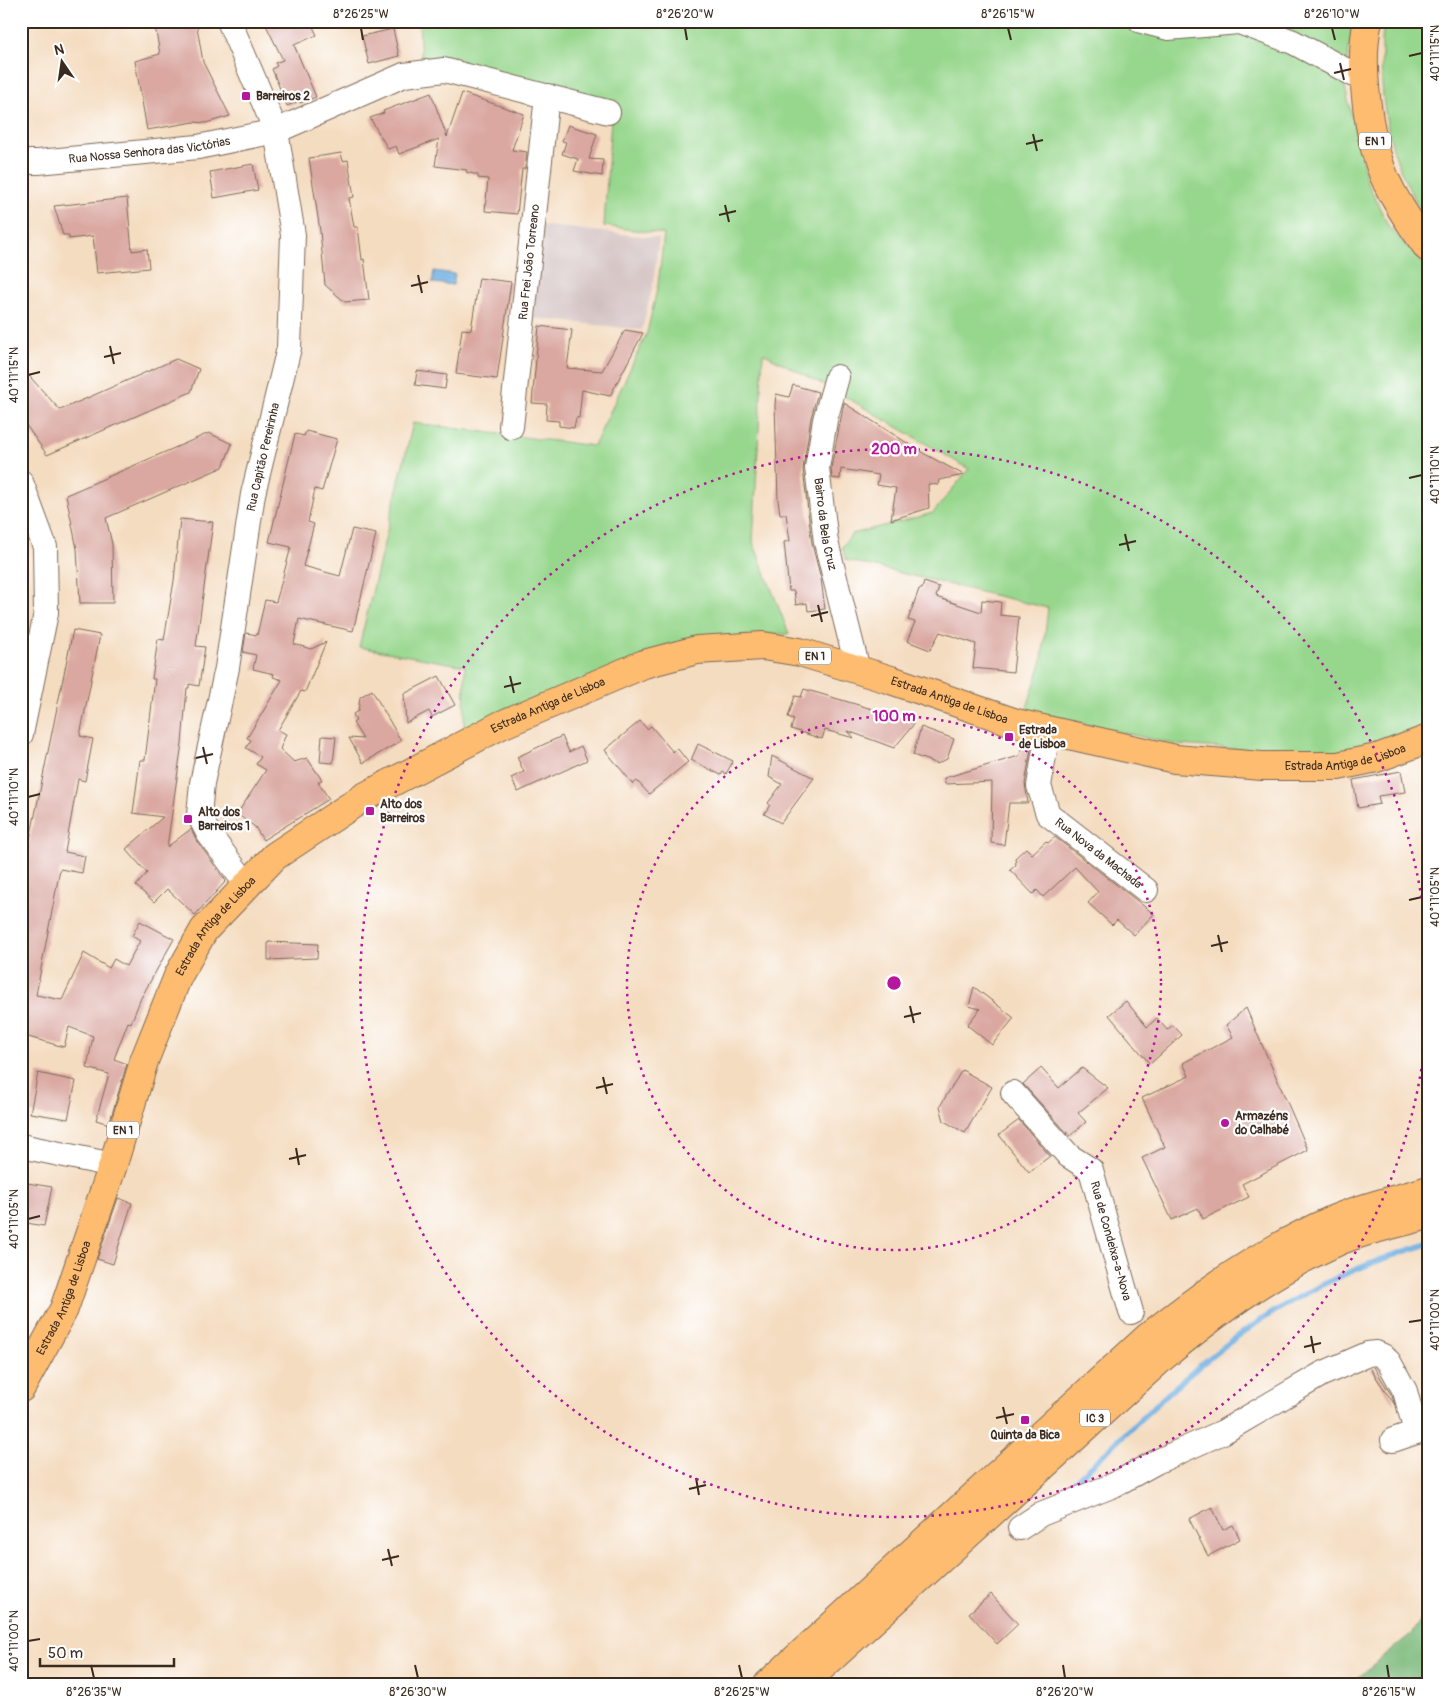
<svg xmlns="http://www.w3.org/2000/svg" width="1449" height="1705" viewBox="0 0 1449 1705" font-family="Pangolin,sans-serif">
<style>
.industrial{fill:#d1bfbf}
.green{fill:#97d78d;stroke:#698056}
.forest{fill:#79b878;stroke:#5a714b}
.water{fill:#6cade0;stroke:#546c7f}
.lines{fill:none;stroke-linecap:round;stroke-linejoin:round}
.stream{stroke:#6cade0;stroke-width:5.5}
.building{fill:#daa8a1}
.minor-casing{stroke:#7c6857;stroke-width:26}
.major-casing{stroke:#7c6857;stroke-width:30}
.highway-casing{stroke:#7c6857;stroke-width:30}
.minor{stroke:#fff;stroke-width:24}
.major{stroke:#fdbc70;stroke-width:28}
.highway{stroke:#fdbc70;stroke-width:28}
.ticks{fill:none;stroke:#3b2a1e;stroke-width:2}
.ring{fill:none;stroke:#b5179e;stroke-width:2.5;stroke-dasharray:2.5 5}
.poi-dot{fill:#b5179e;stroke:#fff;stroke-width:2}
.labels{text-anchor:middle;stroke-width:4.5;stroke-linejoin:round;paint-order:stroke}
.shield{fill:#fff;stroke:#766a62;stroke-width:1}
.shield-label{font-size:11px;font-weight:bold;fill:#3b2a1e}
.poi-label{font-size:12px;font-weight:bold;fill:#3b2a1e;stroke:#fff;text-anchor:start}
.street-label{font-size:12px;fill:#3b2a1e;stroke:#fff}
.centre{fill:#b5179e;stroke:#fff;stroke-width:2.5}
.ring-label{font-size:15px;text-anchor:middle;font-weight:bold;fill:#b5179e;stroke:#fff;stroke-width:4.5;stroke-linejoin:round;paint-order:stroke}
.neatline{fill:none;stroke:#3b2a1e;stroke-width:2}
.ticks-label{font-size:12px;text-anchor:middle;fill:#3b2a1e}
</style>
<rect width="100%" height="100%" fill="#fff"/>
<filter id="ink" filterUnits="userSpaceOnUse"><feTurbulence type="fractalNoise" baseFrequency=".02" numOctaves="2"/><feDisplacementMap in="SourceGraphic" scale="10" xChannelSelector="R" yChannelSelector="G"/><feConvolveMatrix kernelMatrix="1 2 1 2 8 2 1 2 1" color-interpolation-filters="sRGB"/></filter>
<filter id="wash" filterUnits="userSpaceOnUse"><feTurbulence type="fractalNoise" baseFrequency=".0096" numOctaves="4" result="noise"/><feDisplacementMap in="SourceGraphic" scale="20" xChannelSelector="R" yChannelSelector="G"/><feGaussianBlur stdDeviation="1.12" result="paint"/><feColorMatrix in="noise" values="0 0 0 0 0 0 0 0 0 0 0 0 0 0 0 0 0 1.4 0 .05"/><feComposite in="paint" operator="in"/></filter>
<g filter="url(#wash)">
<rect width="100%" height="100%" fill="#f4dcc0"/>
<path class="industrial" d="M538,225L659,238L653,284L642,330L534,318Z"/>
<path class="green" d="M419,21H1353L1344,83L1367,182L1389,227L1428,270V723L1373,744L1337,752L1263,751L1178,745L1026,711L1042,660L1048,608L846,560L842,547L852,534L933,513L969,469L839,393L763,353L753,542L789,634H767L464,731L465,666L359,647L413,423L594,446L647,333L658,285L664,234L604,226L612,103L445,61L421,60Z
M1385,21H1428V220C1393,172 1379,110 1382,52C1382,42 1382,31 1385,21Z"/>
<path class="forest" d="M1428,1608V1684H1350L1412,1633Z"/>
<path class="water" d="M434,271L455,274L453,285L432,283Z"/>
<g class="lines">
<path class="stream" d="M1059,1496C1117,1444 1171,1385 1234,1339C1292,1296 1359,1264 1428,1244"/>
</g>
<g id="blocks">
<path class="building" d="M154,21H196L203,62L230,116L206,123L194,122L147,130L135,61L160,54Z
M264,21H310L317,35L294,45L316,97L300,103L299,101L287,106L272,69L277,66L275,63L283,60Z
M393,29L399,56L369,64L362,36Z
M431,93L447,137L462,93L524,114L512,150L527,152L525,169H522L517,214L485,211L488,179L478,178V175L466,172L467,170L435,166L439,139L399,154L396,146L388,149L370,118L384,113L383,111Z
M568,125L597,134L589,159L603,160L602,176L574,171L578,159L562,154L566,142L562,141Z
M341,153L343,161L348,160L354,197L349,198L354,227H358L362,260L364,259L369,300L345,302L325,285L320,231L309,158Z
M253,164L258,190L214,198L210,172Z
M127,198L132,251L147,249L149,268L97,273L93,236L69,239V235H63L54,206Z
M479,278L511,282L497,379L456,374L462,329L471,330Z
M539,326L572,330L567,368L602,371L625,330L643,333L610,396L582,390L579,418H576L574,428L559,426V421L546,420L547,404L532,403Z
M176,359L199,369L191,392L47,455L21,418V367L60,410Z
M417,371L447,375L445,389L415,385Z
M793,385L818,392L811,418L803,469L812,544L821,579L825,609L808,611L807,603L796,605L794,591H789L784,542L790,541L786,514H780L778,500L775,405L776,394L789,397Z
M844,403L923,453L964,475L939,480L938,485L928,484L929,508L891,520L896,488L877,485L879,475L841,469L840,479L832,478L831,468Z
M306,431L337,439L322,491L315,489L308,522L314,524L303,566L340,576L352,529L376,534L353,631L299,619L294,644L311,649L326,642L305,692L301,691L278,730L286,734L280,749L294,762L307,758L322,780L318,782L329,799L263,840L255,827L237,814L266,770L256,764L261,757L246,748L251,740L247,738L282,680L273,677L274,674L253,669L256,655L243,652L246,633L257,635L265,600L276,602L291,547L269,542L295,434L304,436Z
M209,433L232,444L223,467L106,518L112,544L113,603H80L77,549L66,495Z
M180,519L213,522L196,646L205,647L199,686L189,684V688H187L182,743L167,847L191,829L197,841L226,881L195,915L167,889L154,902L136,886L147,873L126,849L163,817L133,813L140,760H145L155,679H152L158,639L164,640L174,581Z
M924,582L939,587L936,597L981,612L982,600L1001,602L1000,615L1019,617L1013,672L973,668L976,644L940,632L930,650L907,641L915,622L908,620L919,589H922Z
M73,630L100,635L80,736L93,739L85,781L78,779L65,852L85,856L82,873L60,869L36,995L62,1000L84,953L109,968L114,959L126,966L140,941L132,936L140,921L174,939L141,998L131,1023L128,1022L114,1059L127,1064L109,1124L96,1120L109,1074L87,1068L93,1036L69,1027L64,1047L21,1035V883Z
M439,676L455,705L432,717L429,711L406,723L404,694Z
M804,689L879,711L914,724L894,748L848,731L854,738L825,730L822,739L791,729L794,719L788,717L795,696L801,697Z
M372,690L401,741L363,763L349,738L363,739L353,723L356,721L353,714L358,711L360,697Z
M640,721L647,729L651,726L673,752L677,748L688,762L649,794L637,781L633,784L605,750Z
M921,727L954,739L947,759L937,764L913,755Z
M322,736L336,737L333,763L320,762Z
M562,736L569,752L581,746L587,760L518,792L511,778L524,772L517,757Z
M1026,741L1032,743L1025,784L1028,803H1009L1004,845L991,843L992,782L945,784L944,778L1019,756Z
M698,744L733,761L726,774L723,772L721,775L691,760Z
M772,756L814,778L781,823L764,814L770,805L768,803L782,784L769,777Z
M1401,771L1405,792L1378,796L1380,804L1358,808L1353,780Z
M1055,837L1154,914L1134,935L1117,920L1112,925L1088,903L1098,892L1075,867L1043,897L1037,890L1033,894L1010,870L1016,865L1015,858L1026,848L1032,854L1046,841L1048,843Z
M268,942L318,944L317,958L268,960Z
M974,987L1014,1018L992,1045L967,1025L980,1009L969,1006Z
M1126,1001L1147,1027L1157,1018L1167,1030L1173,1025L1182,1035L1150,1064L1109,1015Z
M1246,1008L1308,1150L1242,1184L1249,1197L1203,1219L1198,1208L1172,1220L1142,1158L1165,1147L1142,1098L1189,1076L1183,1063L1233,1037L1226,1025Z
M1041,1068L1059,1088L1082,1068L1108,1088L1078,1113L1086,1122L1070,1136L1023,1084Z
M962,1070L992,1087L965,1133L944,1121L940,1106Z
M38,1073L76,1081L68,1119L30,1113Z
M1019,1120L1050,1156L1029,1172L999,1135Z
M21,1182L52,1187L44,1226L21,1222Z
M118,1198L132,1203L113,1264L97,1259Z
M1374,1367L1392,1396L1395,1405L1371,1370Z
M1212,1507L1223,1530L1233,1525L1240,1539L1208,1556L1189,1519Z
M991,1594L1018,1624L997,1644L969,1613Z"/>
</g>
</g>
<g filter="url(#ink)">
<use href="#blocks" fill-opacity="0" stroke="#7c6857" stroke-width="1"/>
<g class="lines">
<g class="minor-casing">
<g id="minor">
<path d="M229,21L276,131L293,235L289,348L253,494L227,668L202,783L199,815L208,833L247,885"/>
<path d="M1141,21L1168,28L1239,22L1293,42L1364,80"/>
<path id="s1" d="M21,162H38L198,147L276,131L404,75L444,70L608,112"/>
<path id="s2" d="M837,377L825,420L817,468L826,542L858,670"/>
<path id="s3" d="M511,427L547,96"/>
<path d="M21,482L45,547L46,613L21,734"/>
<path id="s4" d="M1048,731L1039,786L1048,814L1146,890"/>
<path id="s5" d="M1013,1093L1069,1156L1091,1170L1131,1312"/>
<path d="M21,1146L113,1165"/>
<path d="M1393,1440L1428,1428"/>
<path d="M1020,1528L1041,1514L1114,1485L1156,1462L1223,1432L1322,1374L1368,1354L1376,1353L1383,1356L1389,1362L1405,1391L1416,1432"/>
</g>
</g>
<g class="major-casing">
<g id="major">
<path d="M1368,21C1358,62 1368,137 1384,176C1395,202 1411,225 1428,248"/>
<path id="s6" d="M21,1388L64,1309L113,1165L144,1061L178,976L204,930L275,856L364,797L501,725L644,664L697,650L763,646L800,652L891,680L1016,723L1175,759L1262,766H1338L1377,758L1428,739"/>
</g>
</g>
<g class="highway-casing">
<path id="highway" d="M768,1684L1148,1337C1206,1291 1262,1251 1330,1221C1361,1207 1396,1200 1428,1190
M803,1684L1164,1356C1218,1311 1274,1270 1339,1241C1367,1229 1399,1224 1428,1215"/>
</g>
<use href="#minor" class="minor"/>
<use href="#major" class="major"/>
<use href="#highway" class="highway"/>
</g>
</g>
<path class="ticks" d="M361,28L363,40M685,28L687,40M1008,28L1011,40M1332,28L1335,40M1409,56L1422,53M1340,63L1344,80M1334,73L1351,69M1033,134L1037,151M1026,144L1043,140M725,205L729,222M719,215L736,211M418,275L422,293M411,286L428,282M110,346L114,364M104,357L121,353M28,375L40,372M1409,478L1422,475M1125,534L1129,551M1119,545L1136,541M818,605L822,622M811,616L828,612M510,676L514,693M504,687L521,683M203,747L207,764M196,758L213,754M28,797L40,794M1409,900L1422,897M1218,935L1222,952M1211,946L1228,942M910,1006L914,1023M904,1017L921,1013M603,1077L607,1094M596,1088L613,1084M296,1148L299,1165M289,1159L306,1155M28,1219L40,1216M1409,1322L1422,1320M1311,1336L1314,1353M1304,1347L1321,1343M1003,1407L1007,1424M996,1418L1014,1414M696,1478L699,1495M689,1489L706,1485M388,1549L392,1566M382,1560L399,1556M28,1641L40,1639M91,1665L94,1678M415,1665L418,1678M739,1665L742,1678M1063,1665L1065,1678M1387,1665L1389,1678"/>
<g class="ring">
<circle cx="894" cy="983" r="267"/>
<path d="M1428 1002A534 534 0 1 1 1428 964"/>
</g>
<g class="poi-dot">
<rect x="241" y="91" width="10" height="10" rx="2.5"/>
<rect x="1004" y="732" width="10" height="10" rx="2.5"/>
<rect x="365" y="806" width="10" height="10" rx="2.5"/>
<rect x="183" y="814" width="10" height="10" rx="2.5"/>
<circle cx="1225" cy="1123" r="5"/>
<rect x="1020" y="1415" width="10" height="10" rx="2.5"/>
</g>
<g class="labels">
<g class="shield">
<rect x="1359" y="132.5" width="32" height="17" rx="4"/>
<rect x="799" y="647.5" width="32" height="17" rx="4"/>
<rect x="107" y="1121.5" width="32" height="17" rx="4"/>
<rect x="1080" y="1409.5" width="30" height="17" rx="4"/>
</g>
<g class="shield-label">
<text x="1375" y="145">EN 1</text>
<text x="815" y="660">EN 1</text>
<text x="123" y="1134">EN 1</text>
<text x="1095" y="1422">IC 3</text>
</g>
<g class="poi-label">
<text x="256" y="100">Barreiros 2</text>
<text x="1019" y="734">Estrada<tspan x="1019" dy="14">de Lisboa</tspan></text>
<text x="380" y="808">Alto dos<tspan x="380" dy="14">Barreiros</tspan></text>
<text x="198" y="816">Alto dos<tspan x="198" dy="14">Barreiros 1</tspan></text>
<text x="1235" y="1120">Armazéns<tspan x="1235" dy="14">do Calhabé</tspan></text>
<text x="1025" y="1439" text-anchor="middle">Quinta da Bica</text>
</g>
<g class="street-label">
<text dy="4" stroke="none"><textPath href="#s1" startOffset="129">Rua Nossa Senhora das Victórias</textPath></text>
<text dy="4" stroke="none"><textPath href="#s3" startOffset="166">Rua Frei João Torreano</textPath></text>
<text transform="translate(263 457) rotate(-77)" y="4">Rua Capitão Pereirinha</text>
<text dy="4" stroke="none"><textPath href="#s2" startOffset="150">Bairro da Bela Cruz</textPath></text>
<text dy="4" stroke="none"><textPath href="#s6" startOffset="1330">Estrada Antiga de Lisboa</textPath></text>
<text dy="4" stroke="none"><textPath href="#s6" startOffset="910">Estrada Antiga de Lisboa</textPath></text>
<text dy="4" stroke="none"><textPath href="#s6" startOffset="1735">Estrada Antiga de Lisboa</textPath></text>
<text dy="4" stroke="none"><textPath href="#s4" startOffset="149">Rua Nova da Machada</textPath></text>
<text dy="4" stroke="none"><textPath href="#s6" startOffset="505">Estrada Antiga de Lisboa</textPath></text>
<text dy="4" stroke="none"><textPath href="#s5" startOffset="184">Rua de Condeixa-a-Nova</textPath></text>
<text dy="4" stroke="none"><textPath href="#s6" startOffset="100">Estrada Antiga de Lisboa</textPath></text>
</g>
</g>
<circle cx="894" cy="983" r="8" class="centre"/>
<g class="ring-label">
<text x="894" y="454">200 m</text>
<text x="894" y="721">100 m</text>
</g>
<rect width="1449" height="1705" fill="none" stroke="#fff" stroke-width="55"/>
<g transform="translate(62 62) rotate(347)" stroke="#ffffff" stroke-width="4" paint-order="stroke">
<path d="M0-4L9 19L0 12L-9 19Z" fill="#3b2a1e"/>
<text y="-8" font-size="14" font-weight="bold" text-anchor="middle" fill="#3b2a1e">N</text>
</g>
<path d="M40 1658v8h134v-8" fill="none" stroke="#3b2a1e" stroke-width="2.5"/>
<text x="48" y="1658" font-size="15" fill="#3b2a1e" stroke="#ffffff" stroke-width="4" paint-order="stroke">50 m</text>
<rect x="28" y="28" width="1394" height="1650" class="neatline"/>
<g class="ticks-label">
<text x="361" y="18">8°26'25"W</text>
<text x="685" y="18">8°26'20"W</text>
<text x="1008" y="18">8°26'15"W</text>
<text x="1332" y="18">8°26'10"W</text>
<text transform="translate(1435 53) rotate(-90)" y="4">40°11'15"N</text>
<text transform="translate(14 375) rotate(-90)" y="4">40°11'15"N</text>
<text transform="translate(1435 475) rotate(-90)" y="4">40°11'10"N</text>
<text transform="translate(14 797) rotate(-90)" y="4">40°11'10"N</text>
<text transform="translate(1435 897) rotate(-90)" y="4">40°11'05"N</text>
<text transform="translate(14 1219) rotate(-90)" y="4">40°11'05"N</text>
<text transform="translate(1435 1320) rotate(-90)" y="4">40°11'00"N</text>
<text transform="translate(14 1641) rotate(-90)" y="4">40°11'00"N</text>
<text x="94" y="1696">8°26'35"W</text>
<text x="418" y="1696">8°26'30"W</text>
<text x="742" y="1696">8°26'25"W</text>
<text x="1065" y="1696">8°26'20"W</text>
<text x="1389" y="1696">8°26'15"W</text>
</g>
</svg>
